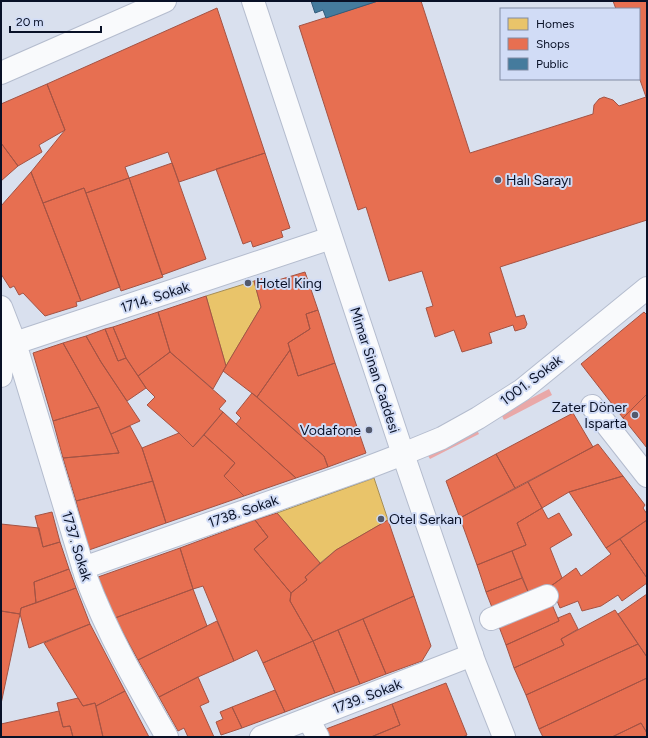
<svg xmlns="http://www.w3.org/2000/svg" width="648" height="738" viewBox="0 0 648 738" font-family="Figtree,sans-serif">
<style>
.forest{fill:#e9a8a8}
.homes{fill:#e9c46a;stroke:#a68e56}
.shops{fill:#e76f51;stroke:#a45344}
.public{fill:#457b9d;stroke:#335b7a}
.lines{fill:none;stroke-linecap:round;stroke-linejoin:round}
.street-casing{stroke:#b4bcce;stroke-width:24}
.secondary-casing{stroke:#b4bcce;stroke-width:24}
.primary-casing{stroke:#b4bcce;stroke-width:24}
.street{stroke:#f9fafc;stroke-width:22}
.secondary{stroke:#f9fafc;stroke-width:22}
.primary{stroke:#f9fafc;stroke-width:22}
.poi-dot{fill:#52596d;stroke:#d1dcf6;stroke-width:1.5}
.labels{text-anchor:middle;stroke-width:4;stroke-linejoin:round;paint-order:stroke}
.poi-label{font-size:14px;fill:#091127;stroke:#d1dcf6;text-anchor:start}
.street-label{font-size:14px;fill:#091127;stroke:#d1dcf6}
</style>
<rect width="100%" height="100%" fill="#d9e0ee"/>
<path class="forest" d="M549,389L552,395L504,420L501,414Z
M476,428L479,434L430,459L427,454Z"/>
<path class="homes" d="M254,281L261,307L226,366L206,296Z
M374,478L388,520L336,550L320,563L277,513Z"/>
<path class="shops" d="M378,1H421L470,153L593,114L594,105L599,99L604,97L613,100L619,106L646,97L639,77V9H616L613,1H647V220L500,267L516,317L524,315L527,324L525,328L515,331L513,325L489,333L492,343L462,352L454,330L435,337L426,308L433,306L422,271L389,281L366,207L358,210L299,26Z
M217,8L265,153L179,182L168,152L125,167L129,178L86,193L84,188L43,203L31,172L65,130L47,84Z
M47,84L65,130L39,145L42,152L18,166L1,143V104Z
M1,143L18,166L1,181Z
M265,153L290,228L281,231L283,237L253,247L251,241L243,244L216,169Z
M172,163L206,259L162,275L129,178Z
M31,172L81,301L76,302L77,306L45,316L23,293L19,295L14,286L10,288L1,274V206Z
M129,178L163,277L121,291L86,193Z
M84,188L120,287L81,301L43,203Z
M305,272L318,310L306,314L310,329L288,343L290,350L257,397L223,371L261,307L254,281L263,278L265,284Z
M206,296L226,366L213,389L170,352L158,312Z
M318,310L335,363L298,376L288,343L310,329L306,314Z
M158,312L170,352L138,376L126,358L113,327Z
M644,312L647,315V394L623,418L581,364Z
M113,327L126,358L118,361L105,329Z
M105,329L118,361L126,358L146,388L127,401L101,362L86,336Z
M86,336L101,362L140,421L111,434L99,407L63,343Z
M63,343L99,407L53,421L33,353Z
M290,350L298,376L335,363L366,453L328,467L324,456L257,397Z
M170,352L226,401L219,409L223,412L193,447L179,433L147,405L155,397L146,388L138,376Z
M252,393L324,456L328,467L296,478L236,424L241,418L236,413Z
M647,394V448L623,418Z
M99,407L119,453L63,458L53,421Z
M223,412L236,424L296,478L244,496L224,476L235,463L204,435Z
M573,413L593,447L515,488L496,454Z
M130,426L142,448L153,481L76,501L63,458L119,453L111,434Z
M179,433L193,447L204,435L235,463L224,476L244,496L166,523L142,448Z
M598,444L623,476L569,492L542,508L528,482Z
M496,454L515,488L460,518L446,481Z
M623,476L645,505L643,508L647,514V520L606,548L569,492Z
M153,481L166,523L89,550L76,501Z
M528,482L542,508L517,523L526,545L477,565L460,518Z
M542,508L548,519L559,513L572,535L550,548L562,578L551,586L529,594L512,551L526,545L517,523Z
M52,512L60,542L43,547L35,516Z
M277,513L320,563L305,577L307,580L291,593L254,549L268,537L255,520Z
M255,520L268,537L254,549L291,593L290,601L313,641L263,663L257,650L234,661L203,586L193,589L180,548Z
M388,520L414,596L313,641L290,601L291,593L307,580L305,577L336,550Z
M647,520V578L620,539Z
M1,524L39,528L43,547L60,542L69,569L34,582L36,603L21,608L20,614L1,611Z
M620,539L647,578V583L622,601L618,595L601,606L582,611L578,601L560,608L551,586L576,568L581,576L611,554L606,548Z
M180,548L193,589L115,618L98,577Z
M512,551L522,578L486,592L477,565Z
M69,569L76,588L36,603L34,582Z
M522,578L529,594L493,610L486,592Z
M76,588L90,624L29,648L20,614L21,608Z
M193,589L207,626L138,660L115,618Z
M647,594V657L618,614Z
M414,596L431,646L422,661L386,674L363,619Z
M551,602L559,621L506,645L498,624Z
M615,610L638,644L526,695L514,668L564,645L561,639Z
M1,611L20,614L1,704Z
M570,613L578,629L561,639L564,645L514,668L506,645L559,621L558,618Z
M363,619L386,674L360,684L338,630Z
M217,621L234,661L198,677L159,697L138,660Z
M90,624L125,691L96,706L95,703L83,706L44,643Z
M338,630L360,684L335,693L313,641Z
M313,641L335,693L285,712L263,663Z
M638,644L647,657V678L539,729L526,695Z
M198,677L209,702L200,706L214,737H188L184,728L178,731L159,697Z
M647,678V733L641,723L612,737H543L539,729Z
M446,683L467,735L463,737H371L400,725L392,704Z
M275,690L285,712L242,728L232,707Z
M125,691L149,737H103L96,706Z
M78,698L83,706L95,703L103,737H73L70,726L63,727L57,703Z
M392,704L400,725L371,737H330L326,729Z
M232,707L242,728L221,735L216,722L223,719L220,712Z
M59,711L63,727L70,726L73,737H1V724Z
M641,723L647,733V737H612Z"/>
<path class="public" d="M311,1H378L326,18L323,10L315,13Z"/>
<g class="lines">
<g class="street-casing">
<path id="street" d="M1,307L15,343L86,577C107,633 137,685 167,737
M15,343L331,238
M1,376L5,327
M592,406L647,476
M83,568L364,469L403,454L442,438L478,418L522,390L647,288
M491,619L547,596
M308,719L318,737
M261,737L472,655"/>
</g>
<g class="secondary-casing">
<path id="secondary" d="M1,73L165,1"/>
</g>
<g class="primary-casing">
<path id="primary" d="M253,1L403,454L474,661L504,737"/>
</g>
<use href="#street" class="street"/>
<use href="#secondary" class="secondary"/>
<use href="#primary" class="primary"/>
</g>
<g class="poi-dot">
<circle cx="498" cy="180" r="4"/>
<circle cx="248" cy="283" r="4"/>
<circle cx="635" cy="415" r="4"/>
<circle cx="369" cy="430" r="4"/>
<circle cx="381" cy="519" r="4"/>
</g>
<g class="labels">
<g class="poi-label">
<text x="506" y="185">Halı Sarayı</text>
<text x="256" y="288">Hotel King</text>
<text x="627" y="412" text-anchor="end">Zater Döner<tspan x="627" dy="16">Isparta</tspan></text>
<text x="361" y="435" text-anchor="end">Vodafone</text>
<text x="389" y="524">Otel Serkan</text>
</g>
<g class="street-label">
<text transform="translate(155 297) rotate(-18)" y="5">1714. Sokak</text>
<text transform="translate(375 370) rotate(72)" y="5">Mimar Sinan Caddesi</text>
<text transform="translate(531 380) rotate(-37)" y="5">1001. Sokak</text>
<text transform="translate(243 511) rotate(-19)" y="5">1738. Sokak</text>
<text transform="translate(77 546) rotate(73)" y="5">1737. Sokak</text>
<text transform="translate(367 696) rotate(-21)" y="5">1739. Sokak</text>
</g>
</g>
<rect width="648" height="738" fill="none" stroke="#091127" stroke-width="4"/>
<rect x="500" y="8" width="140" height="72" fill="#d1dcf6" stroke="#818ba3"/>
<rect x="508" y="18" width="20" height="12" fill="#e9c46a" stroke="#818ba3"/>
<text x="536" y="28" font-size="12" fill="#091127">Homes</text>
<rect x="508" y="38" width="20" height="12" fill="#e76f51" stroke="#818ba3"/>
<text x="536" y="48" font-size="12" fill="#091127">Shops</text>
<rect x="508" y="58" width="20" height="12" fill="#457b9d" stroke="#818ba3"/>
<text x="536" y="68" font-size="12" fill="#091127">Public</text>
<path d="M10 26v6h91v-6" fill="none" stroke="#091127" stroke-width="2"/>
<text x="16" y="26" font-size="12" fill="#091127" stroke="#d1dcf6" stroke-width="3" paint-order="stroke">20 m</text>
</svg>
